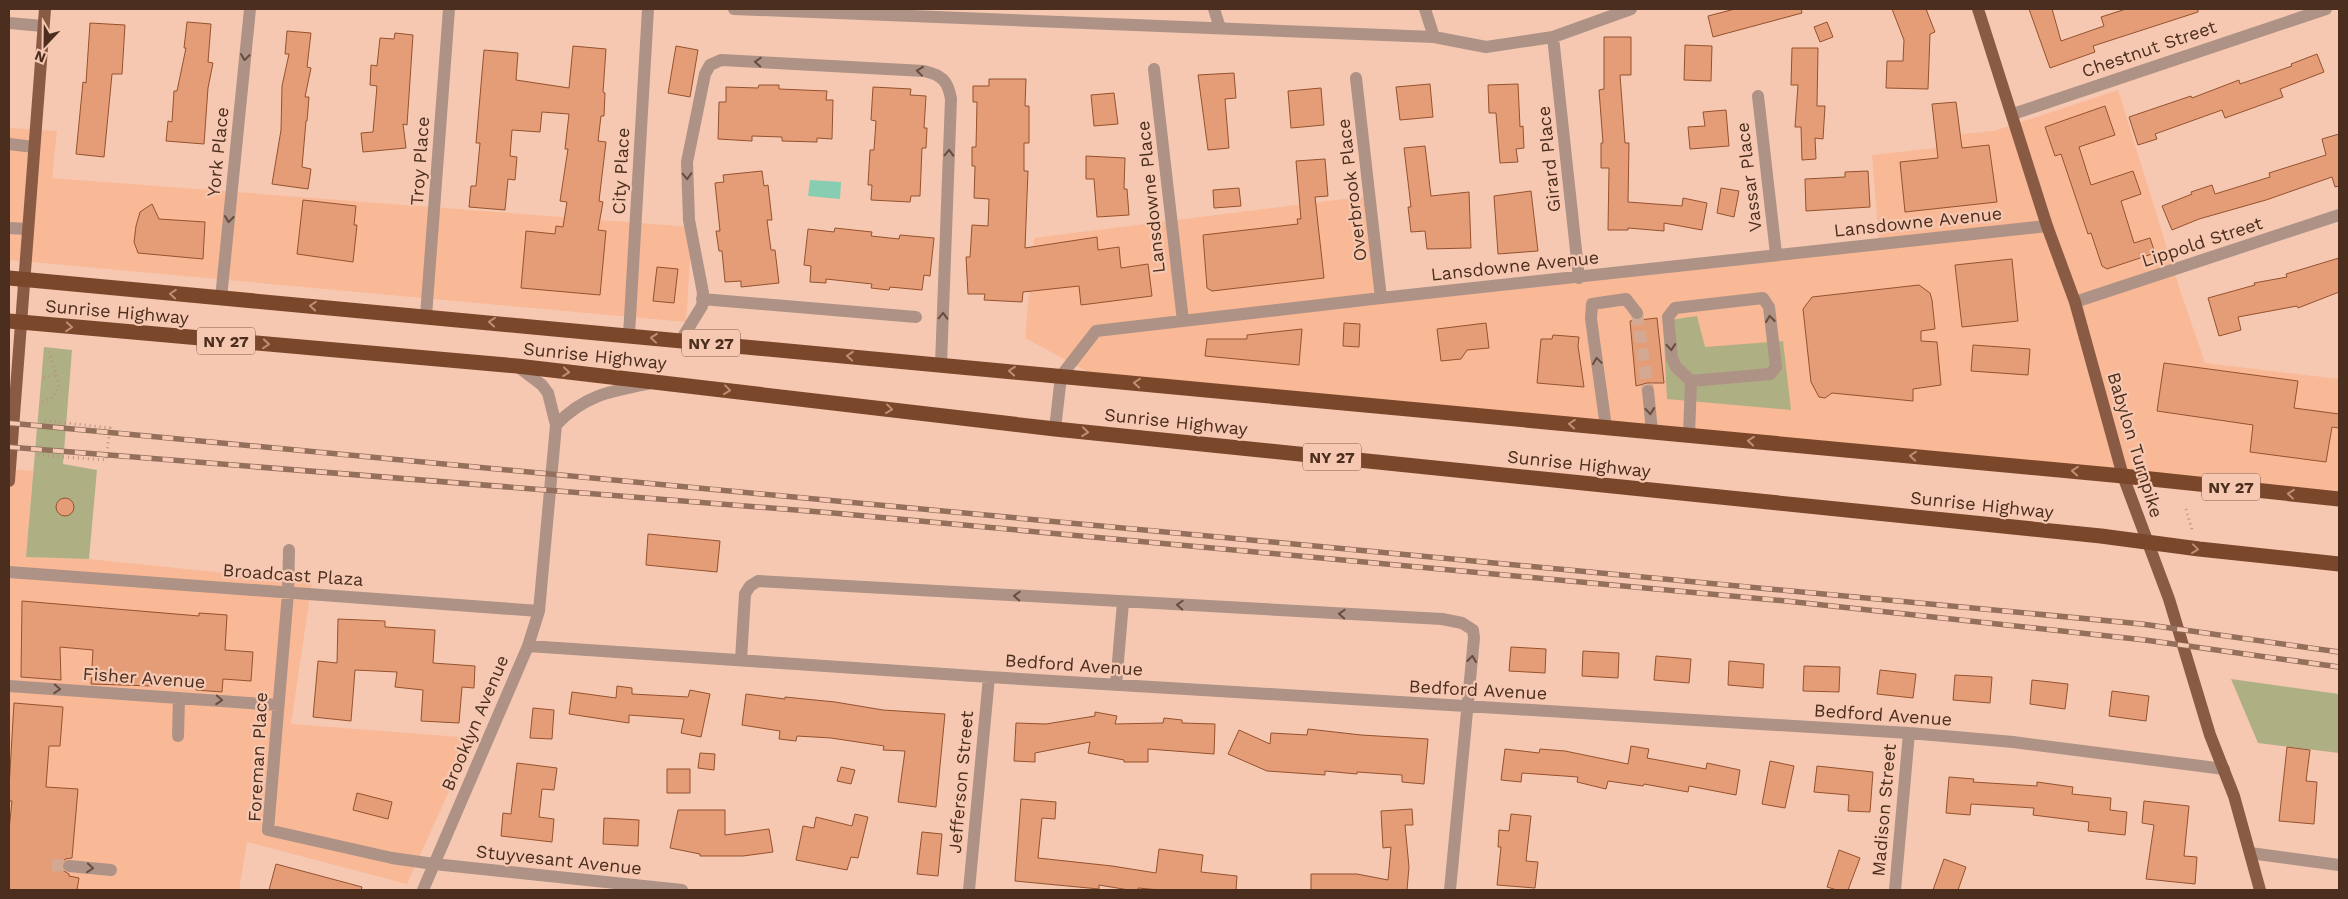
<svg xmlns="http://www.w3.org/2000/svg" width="2348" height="899" viewBox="0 0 2348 899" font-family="'Work Sans',sans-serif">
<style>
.built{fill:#f9b896}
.green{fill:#afaf84}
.water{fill:#86cdb2}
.building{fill:#e59d77;stroke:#94522e}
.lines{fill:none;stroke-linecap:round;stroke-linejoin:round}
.minor-tunnel{stroke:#d4a994;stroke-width:12;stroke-dasharray:12 6;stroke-linecap:butt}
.path{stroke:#ba927e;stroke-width:3;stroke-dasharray:1 4;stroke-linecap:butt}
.minor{stroke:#ad9285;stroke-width:12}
.major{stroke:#895b44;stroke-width:12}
.highway{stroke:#7b472b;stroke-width:15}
.rail-casing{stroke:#936f5c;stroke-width:5.5}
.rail{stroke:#f6c8b2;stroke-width:4;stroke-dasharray:11;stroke-linecap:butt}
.oneway{stroke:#684c3d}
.oneway2{stroke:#bf8e75}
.labels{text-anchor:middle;stroke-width:4.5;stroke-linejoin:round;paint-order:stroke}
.shield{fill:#f6c8b2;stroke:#7e5c4a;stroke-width:1}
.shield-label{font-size:16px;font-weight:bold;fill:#4b2e1e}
.street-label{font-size:18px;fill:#4b2e1e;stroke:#f6c8b2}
</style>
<rect width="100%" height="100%" fill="#f6c8b2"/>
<path class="built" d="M2118,90L2179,287L2205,363L2339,379V493L1090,373L1025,338L1034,238L1368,196L1379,295L1879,242L1872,155L1962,145V134L1994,131Z
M9,128L57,131L52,178L692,227L686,322L9,260Z
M9,469L33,471L26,557L89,559L312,582L291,724L473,738L407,884L247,842L239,890H9Z"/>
<path class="green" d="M1697,316L1705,347L1783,341L1791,410L1667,399L1663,321Z
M44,347L72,350L63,464L97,470L89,559L26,557Z
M2231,679L2339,694V753L2258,743Z"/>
<path class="water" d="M810,180L841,182L840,199L808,196Z"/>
<path class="building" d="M1735,9H1801L1802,13L1713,37L1708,16Z
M1892,9H1926L1935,32L1930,34L1928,89L1886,88L1887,61H1903L1904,40Z
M2029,9H2052L2061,41L2104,26L2101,17L2126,9H2198V12L2093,46L2095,52L2050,68Z
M187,22L211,24L208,62L213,63L208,88L204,144L166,141L168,121L172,122L174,91H177L186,48H184Z
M1827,22L1833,37L1820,42L1814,27Z
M90,23L125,25L122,74H112L104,157L76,154L83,82L86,83Z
M287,31L311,33L307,67L311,68L305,97H309L307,121H306L302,167L311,169L308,189L272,184L281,130L282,86L289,54H285Z
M395,33L413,35L407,125L403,124L406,148L363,152L361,133L373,132L377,86L370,85L371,65L377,66L380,38L394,39Z
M1604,37H1631V75H1620L1625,143H1629L1628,202L1682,206L1683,198L1707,203L1702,230L1664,223V231L1628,228V230H1608L1609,168H1601V143H1603L1599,90L1604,89Z
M1685,45L1712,46L1711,81L1684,80Z
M573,46L606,49L603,92L605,93L604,116H601L598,141L606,142L599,201L603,202L598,230L606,231L600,295L521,288L526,231L555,234L556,226L563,227L567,202L560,201L568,149H565L569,114L542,112L540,132L512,130L510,156L517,157L515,180L508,179L505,210L469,207L471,186H476L480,143H476L484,50L518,53L516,80L569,88Z
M676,46L698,50L690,97L668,93Z
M1792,48H1818L1817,106H1825L1823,139L1815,138L1816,159L1802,160L1801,127H1795L1798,85H1791Z
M2317,54L2324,72L2280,89L2283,97L2225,118L2222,110L2155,134L2157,139L2138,145L2129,117L2191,96L2192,98L2239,80L2240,84L2292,66L2291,64Z
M1234,73L1236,98L1225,99L1229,148L1208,150L1198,75Z
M989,79H1026L1025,106H1029V143H1024V171H1028L1025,248L1097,237L1098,250L1119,247L1121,268L1148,264L1152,296L1081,305L1079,286L1023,292L1022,302L984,300L985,294H968L966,257H970L972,225L988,226L989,199L974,198L975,166H972V147H976L977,102H973V86H989Z
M1430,84L1433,117L1400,120L1396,87Z
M1518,84L1520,127L1523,126L1524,148L1516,149L1518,162L1500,163L1496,113H1489L1488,85Z
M759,85H779V89L827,91L826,100H833L832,139L817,138V142L782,141V137L752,136V141L718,139L719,102H726V87L758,88Z
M873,87L911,89L910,95L926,96L924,128H927L926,148H922L920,196H911L910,202L871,200L872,185H868L870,150H874L876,121L871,120Z
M1321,88L1324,125L1291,128L1288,91Z
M1114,93L1118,124L1094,126L1091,95Z
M1956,102L1962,148L1989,145L1997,202L1905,212L1900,162L1938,158L1932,104Z
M2105,106L2115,135L2079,147L2091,185L2133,171L2141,194L2121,201L2134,243L2150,238L2155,253L2107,269L2102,266L2091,233L2088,234L2061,154L2055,156L2045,127Z
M1726,110L1729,146L1690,149L1688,127L1705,126L1703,112Z
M2339,134V186L2335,187L2332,177L2266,200L2199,219L2172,230L2162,206L2192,194L2191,192L2212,185L2215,194L2270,177L2269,173L2326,155L2322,139Z
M1425,146L1431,196L1469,192L1471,248L1427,249L1425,231L1411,232L1408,207H1411L1404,148Z
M1086,156L1125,158L1124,189H1127L1129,215L1097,217L1094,179H1086Z
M1325,159L1328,196L1315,197L1324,278L1212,291L1207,288L1203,235L1298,224L1297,219H1301L1296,161Z
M762,171L764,186L768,185L772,220H767L771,250H775L779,283L741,287V281L725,282L722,251H719L716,231H720L715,183L724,182L723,175Z
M1868,171L1870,207L1806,211L1805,179L1845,177V172Z
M1239,188L1241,206L1214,208L1213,190Z
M1721,188L1739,191L1734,217L1717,213Z
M1531,191L1538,251L1498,254L1494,196Z
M303,200L356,206L354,225H357L353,262L297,254Z
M152,204L159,219L205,222L203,259L138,253L134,242L136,226L140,212Z
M835,228L872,232L871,236L899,239L900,235L934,238L930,276L924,275L922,290L890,287L889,290L871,288L872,284L826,279V283L810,282L811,266L804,265L808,229L834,232Z
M2339,258V292L2298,308L2297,306L2238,317L2241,330L2219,336L2208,298L2255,285L2254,283L2287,277L2286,274Z
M2012,259L2018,321L1962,327L1955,265Z
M657,267L678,269L674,303L653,301Z
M1919,285L1930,293L1932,300L1935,329L1921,331V341L1937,342L1941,385L1913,389V401L1832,393L1825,398L1819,397L1811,382L1803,309L1812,297Z
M1657,318L1664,383H1647L1636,386L1630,321Z
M1344,323L1360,324L1359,347L1343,346Z
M1486,323L1489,348L1467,350L1461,359L1441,361L1437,329Z
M1302,329L1299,365L1205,356L1207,339H1247V335Z
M1553,335L1579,337L1578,346L1584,387L1537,383L1541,339H1552Z
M1973,345L2030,349L2028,375L1971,371Z
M2164,363L2298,381L2294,408L2339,414V428L2332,427L2326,462L2250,452L2253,425L2157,411Z
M56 507a9 9 0 1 1 18 0a9 9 0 1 1-18 0Z
M648,534L720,541L717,572L646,565Z
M22,601L199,616V613L227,615L225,650L253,652L251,681L223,679L222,692L196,690L197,682L152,679V686L91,684L93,650L60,647L61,680L21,677Z
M338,619L385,621V627L435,630L433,663L475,666L474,688L462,687L459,723L421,721L423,690L395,687L397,672L355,670L351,721L313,717L318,661L337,663Z
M1511,647L1546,649L1545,673L1509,671Z
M1583,651L1619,653L1618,678L1582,676Z
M1656,656L1691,659L1689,683L1654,680Z
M1729,661L1764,664L1763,688L1728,685Z
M1804,666L1840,667L1839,692L1803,691Z
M1880,670L1916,674L1913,698L1877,694Z
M1955,675L1992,677L1990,703L1953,700Z
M2032,680L2068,684L2065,709L2030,704Z
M617,686L632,688V694L688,697L690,690L710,694L701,737L681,733L684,719L629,715V723L569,714L572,692L616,698Z
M2112,691L2149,696L2146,721L2109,716Z
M746,694L785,699V697L835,702L883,710L945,714L936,807L898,802L905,751L883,750L884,746L831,738L797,736L796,741L779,739L780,731L742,725Z
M14,703L63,707L60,746H49L46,787L78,789L72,858L65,859L61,866L62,870L69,874V876L79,878L77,890H9V830L12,801H9V788Z
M533,708L554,710L552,739L530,738Z
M1095,712L1117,716L1115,724L1163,723L1164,718L1182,720V723L1215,724L1214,754L1148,749V762H1124V760L1088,753L1090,742L1035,753V762L1014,761L1016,723L1046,724L1095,716Z
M1308,729L1361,735L1428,739L1424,784L1402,782V775L1357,772V774L1325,771V775L1267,771L1228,754L1239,730L1270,744L1271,733L1307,735Z
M1631,746L1649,749L1647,758L1706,769L1707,763L1740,770L1736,795L1689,786L1688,792L1644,784L1643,786L1608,781L1606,789L1577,782L1578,777L1522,773L1521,782L1501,780L1505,749L1539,753L1540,749L1565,751L1628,764Z
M2287,747L2310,750L2306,781L2317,782L2314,824L2279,821Z
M700,753L715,754L714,770L698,768Z
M1770,761L1794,766L1785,808L1762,804Z
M517,763L557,768L554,790L542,789L539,817L554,819L552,842L501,836L503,813L511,814Z
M1817,766L1873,772L1870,812L1848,811L1849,795L1814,792Z
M841,767L855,770L851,784L837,781Z
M667,769H690V793H667Z
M1949,777L1974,779L1973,782L2037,786V782L2073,787L2072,794L2111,798L2110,810L2127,812L2125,835L2088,831L2089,822L2033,815L2034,808L1971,804L1970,815L1946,813Z
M357,793L392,802L388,819L353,810Z
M1021,799L1056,802L1055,819L1042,818L1038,858L1112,866L1156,873L1159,849L1203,855L1201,872L1237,876L1236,890H1160L1138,888V890H1129L1099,885V889L1015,881Z
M2144,801L2189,806L2184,856L2197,857L2195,884L2146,879L2154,825L2142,823Z
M1412,809L1413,825H1405L1409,867L1407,890H1311V874H1357L1388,880L1391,847L1383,848L1381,811Z
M678,810H725V835L769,829L773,852L743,856H700V854L670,848Z
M855,814L868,817L858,858L851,857L847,870L796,860L803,826L814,828L816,817L852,826Z
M1511,814L1531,816L1526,861L1538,862L1535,888L1497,885L1501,847H1498L1499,830L1509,831Z
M604,818L639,820L638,846L603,844Z
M922,832L942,834L938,876L917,874Z
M1839,850L1860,858L1848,890H1837L1827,887Z
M1944,859L1966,867L1958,890H1933Z
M276,864L362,887L361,890H269Z"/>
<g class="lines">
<path class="minor-tunnel" d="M1637,313L1648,391
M52,865L69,866"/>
<path class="path" d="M44,378L56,375
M42,402L54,397L59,385L48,348
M38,455L106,460L110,428L41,420
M2186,509L2193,533"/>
<path class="minor" d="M734,9L1434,37L1486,47L1553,37L1631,9
M1214,9L1220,28
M1425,9L1434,37
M9,23L43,26
M1553,37L1579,278
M1154,69L1183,321
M1356,78L1381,298
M1758,96L1776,254
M2013,114L2326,9
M9,144L34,147
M9,228L27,229
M221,298L250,9
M702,299L916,317
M2075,302L2339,215
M426,316L449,9
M629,335L648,9
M681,340L702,306L703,293L689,220L687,162L705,74L710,65L721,60L924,71C942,75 948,81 951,99L941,364
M517,366L542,385L548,393L556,425L539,611
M1648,391L1652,431
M556,425C583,396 610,391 647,384
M1606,427L1591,319L1592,304L1626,299L1637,313
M1055,429L1061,376L1096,331L1381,298L2047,226
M1689,435L1691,381L1676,367L1672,358L1668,317L1675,308L1763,298L1769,307L1776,367L1770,374L1691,381
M289,550L288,593L268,830L392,858L434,864L682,890
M9,572L539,611L528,646L423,890
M528,646L989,677L1909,733L2013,742L2224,769
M741,660L745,594L750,586L758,581L1442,619L1462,623L1473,630L1474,638L1450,890
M1116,685L1123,602
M9,686L278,705
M178,736L179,698
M2250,853L2339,865
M69,866L111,870
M969,890L989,677
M1895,890L1909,733"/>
<path class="major" d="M1978,9L2047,226L2075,302L2123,476L2169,599L2210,735L2234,796L2260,890
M9,481L45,9"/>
<path class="highway" d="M9,278L2123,476L2339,499
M9,321L517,366L1055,429L2101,536L2199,549L2339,564"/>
<g class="rail-casing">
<path id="rail" d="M9,423L2142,624L2339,652
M9,447L833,513L1786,601L2145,640L2339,667"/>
</g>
<use href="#rail" class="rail"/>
</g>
<defs><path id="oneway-chevron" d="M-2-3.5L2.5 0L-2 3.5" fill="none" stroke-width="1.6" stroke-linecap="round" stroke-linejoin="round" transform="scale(1.25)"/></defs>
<g class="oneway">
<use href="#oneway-chevron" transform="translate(245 57) rotate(96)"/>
<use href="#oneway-chevron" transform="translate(758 62) rotate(-177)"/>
<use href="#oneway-chevron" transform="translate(920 71) rotate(-174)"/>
<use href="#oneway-chevron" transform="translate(949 153) rotate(-88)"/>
<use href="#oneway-chevron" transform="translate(687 176) rotate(88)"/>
<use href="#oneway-chevron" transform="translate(229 219) rotate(96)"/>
<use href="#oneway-chevron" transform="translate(943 316) rotate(-88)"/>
<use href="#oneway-chevron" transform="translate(1770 319) rotate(-97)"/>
<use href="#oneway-chevron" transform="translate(1671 347) rotate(85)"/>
<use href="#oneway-chevron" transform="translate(1597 361) rotate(-98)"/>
<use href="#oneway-chevron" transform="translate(1650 411) rotate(85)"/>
<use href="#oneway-chevron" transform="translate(1017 596) rotate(-177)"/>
<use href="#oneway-chevron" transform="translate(1180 605) rotate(-177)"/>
<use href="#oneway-chevron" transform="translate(1342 614) rotate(-177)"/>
<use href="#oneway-chevron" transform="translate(1472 659) rotate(-84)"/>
<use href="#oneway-chevron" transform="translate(57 689) rotate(4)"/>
<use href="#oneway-chevron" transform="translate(219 700) rotate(4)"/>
<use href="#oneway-chevron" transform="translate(90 868) rotate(5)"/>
</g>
<g class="oneway2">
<use href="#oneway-chevron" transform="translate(173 294) rotate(-175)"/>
<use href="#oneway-chevron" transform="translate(313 306) rotate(-175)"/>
<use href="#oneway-chevron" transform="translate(492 322) rotate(-175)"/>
<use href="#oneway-chevron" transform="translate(69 327) rotate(5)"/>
<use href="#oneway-chevron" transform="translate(654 338) rotate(-174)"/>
<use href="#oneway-chevron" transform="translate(266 344) rotate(5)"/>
<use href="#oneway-chevron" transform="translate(850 356) rotate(-175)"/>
<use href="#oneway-chevron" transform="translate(1012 371) rotate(-175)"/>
<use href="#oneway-chevron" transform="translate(566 372) rotate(6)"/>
<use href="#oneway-chevron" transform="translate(1137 383) rotate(-175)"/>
<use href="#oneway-chevron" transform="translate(727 390) rotate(7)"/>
<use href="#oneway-chevron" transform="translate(889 409) rotate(7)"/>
<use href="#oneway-chevron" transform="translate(1572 424) rotate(-175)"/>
<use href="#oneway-chevron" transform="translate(1085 432) rotate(6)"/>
<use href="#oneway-chevron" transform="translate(1751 441) rotate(-175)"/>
<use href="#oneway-chevron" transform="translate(1913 456) rotate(-175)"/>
<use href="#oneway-chevron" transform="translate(2075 471) rotate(-175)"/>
<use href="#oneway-chevron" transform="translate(2291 494) rotate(-174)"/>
<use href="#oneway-chevron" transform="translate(2195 549) rotate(7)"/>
</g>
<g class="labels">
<g class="shield">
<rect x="197" y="327.5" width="58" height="27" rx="4"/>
<rect x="682" y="329.5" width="58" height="27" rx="4"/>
<rect x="1303" y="443.5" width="58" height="27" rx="4"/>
<rect x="2202" y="473.5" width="58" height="27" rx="4"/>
</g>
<g class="shield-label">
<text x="226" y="347">NY 27</text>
<text x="711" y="349">NY 27</text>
<text x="1332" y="463">NY 27</text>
<text x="2231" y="493">NY 27</text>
</g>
<g class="street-label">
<text transform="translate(2149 49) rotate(-19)" y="6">Chestnut Street</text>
<text transform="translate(218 152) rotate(-84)" y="6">York Place</text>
<text transform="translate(1549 159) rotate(-96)" y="6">Girard Place</text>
<text transform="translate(420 161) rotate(-86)" y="6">Troy Place</text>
<text transform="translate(621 171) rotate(-87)" y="6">City Place</text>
<text transform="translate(1749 177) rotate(-97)" y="6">Vassar Place</text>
<text transform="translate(1352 190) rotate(-97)" y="6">Overbrook Place</text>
<text transform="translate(1151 197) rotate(-96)" y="6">Lansdowne Place</text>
<text transform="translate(1918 222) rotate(-6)" y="6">Lansdowne Avenue</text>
<text transform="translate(2202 242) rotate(-18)" y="6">Lippold Street</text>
<text transform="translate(1515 266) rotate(-6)" y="6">Lansdowne Avenue</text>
<text transform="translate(117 312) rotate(5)" y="6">Sunrise Highway</text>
<text transform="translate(595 356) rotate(6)" y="6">Sunrise Highway</text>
<text transform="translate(1176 422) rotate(6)" y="6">Sunrise Highway</text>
<text transform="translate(2135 445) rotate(73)" y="6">Babylon Turnpike</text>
<text transform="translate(1579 464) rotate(6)" y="6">Sunrise Highway</text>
<text transform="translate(1982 505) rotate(6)" y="6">Sunrise Highway</text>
<text transform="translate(293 575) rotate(4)" y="6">Broadcast Plaza</text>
<text transform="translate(1074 665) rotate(4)" y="6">Bedford Avenue</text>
<text transform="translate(144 678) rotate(4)" y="6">Fisher Avenue</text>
<text transform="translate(1478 690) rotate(3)" y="6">Bedford Avenue</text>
<text transform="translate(1883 715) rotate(4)" y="6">Bedford Avenue</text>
<text transform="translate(475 723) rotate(-67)" y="6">Brooklyn Avenue</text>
<text transform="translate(258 757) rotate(-87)" y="6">Foreman Place</text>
<text transform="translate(961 782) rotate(-85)" y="6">Jefferson Street</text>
<text transform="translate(1884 810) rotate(-85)" y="6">Madison Street</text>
<text transform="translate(559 860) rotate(6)" y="6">Stuyvesant Avenue</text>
</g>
</g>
<rect width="2348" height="899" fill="none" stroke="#4b2e1e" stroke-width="20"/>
<g transform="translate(45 45) rotate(202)" stroke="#f6c8b2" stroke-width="4" paint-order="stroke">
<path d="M0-4L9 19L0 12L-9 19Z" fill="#4b2e1e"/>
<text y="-8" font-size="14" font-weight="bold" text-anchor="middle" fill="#4b2e1e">N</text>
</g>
</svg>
